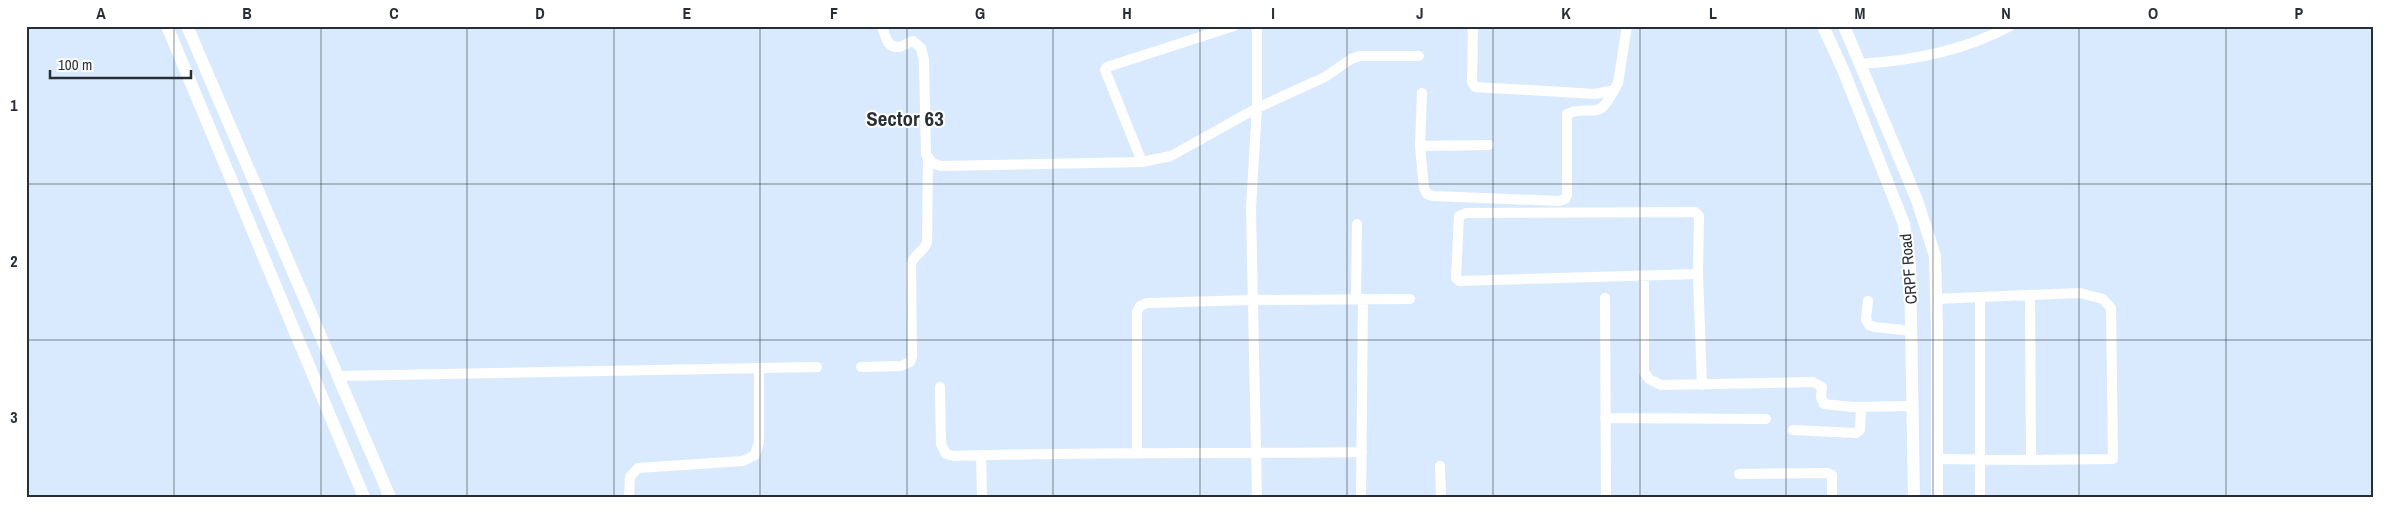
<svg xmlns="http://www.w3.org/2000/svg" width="2400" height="523" viewBox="0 0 2400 523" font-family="'Archivo Narrow',sans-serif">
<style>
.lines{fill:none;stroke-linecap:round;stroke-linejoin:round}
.minor{stroke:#fff;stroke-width:10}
.tertiary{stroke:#fff;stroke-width:12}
.grid{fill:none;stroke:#282e35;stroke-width:1;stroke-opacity:0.55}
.labels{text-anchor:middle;stroke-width:4;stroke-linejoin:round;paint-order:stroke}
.street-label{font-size:16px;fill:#282e35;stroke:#fff}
.district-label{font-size:21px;font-weight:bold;fill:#282e35;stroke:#fff}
.neatline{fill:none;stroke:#282e35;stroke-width:2}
.grid-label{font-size:16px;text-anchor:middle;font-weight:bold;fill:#282e35}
</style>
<rect width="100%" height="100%" fill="#daeafe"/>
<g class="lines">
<path class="minor" d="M882,26C885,36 888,51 902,46C906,45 909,42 913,41L921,48L924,60L926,154L932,163L941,166L1142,162L1171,156L1257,108L1325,77L1351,59L1360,56H1419
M1473,26L1472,82L1475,87L1595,94L1614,90L1618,83L1627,26
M1859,64C1912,61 1964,51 2010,26
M1422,93L1420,146L1424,188L1427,194L1433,196L1559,201L1565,199L1567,195V114C1592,103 1597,124 1614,90
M1420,146L1489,145
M1142,162L1105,70L1107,67L1234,26
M1698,274L1459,281L1456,278L1459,216L1466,213L1695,212L1699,216L1698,274L1702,385
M1644,283V372L1649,379L1661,385L1813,382L1822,387L1821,397L1824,404L1852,407L1913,406
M1980,297L2080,293L2103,299L2111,308L2113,459L2031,460
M1605,298L1606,497
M1356,299L1357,224
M1936,299L1980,297V497
M1868,301L1866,319L1869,325L1875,327L1912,331
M861,367L901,366L910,362L912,357L911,264C914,254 924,252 927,242L928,158
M338,376L817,367
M940,387L941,444L946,454L954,456C1090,452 1226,454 1362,452
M1605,418L1766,419
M1793,430L1856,433L1860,430L1861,407
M1137,452V312L1140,306L1147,303L1252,300L1410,299
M981,455L982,497
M1937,459L2031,460L2030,295
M1440,466L1441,497
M1739,474L1827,473L1832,475V497
M629,497L630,477L638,468L743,461L755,455L759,442V368
M1257,497L1251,208L1257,108V26
M1361,497L1363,299"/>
<path class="tertiary" d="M167,26L364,497
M187,26L390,497
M1823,26L1844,72L1904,224L1910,264L1914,497
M1844,26L1917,200L1935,256L1937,330V497"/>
</g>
<path class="grid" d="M174,26V497M321,26V497M467,26V497M614,26V497M760,26V497M907,26V497M1053,26V497M1200,26V497M1347,26V497M1493,26V497M1640,26V497M1786,26V497M1933,26V497M2079,26V497M2226,26V497M26,184H2374M26,340H2374"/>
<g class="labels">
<g class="street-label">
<text transform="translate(1908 269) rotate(-95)" y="6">CRPF Road</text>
</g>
<g class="district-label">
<text x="905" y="126">Sector 63</text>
</g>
</g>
<rect width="2400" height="523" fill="none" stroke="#ffffff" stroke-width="55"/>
<path d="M50 70v8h141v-8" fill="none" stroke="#282e35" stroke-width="2.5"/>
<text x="58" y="70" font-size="15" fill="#282e35" stroke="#ffffff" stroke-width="4" paint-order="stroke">100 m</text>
<rect x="28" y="28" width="2344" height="468" class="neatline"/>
<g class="grid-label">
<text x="101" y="19">A</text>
<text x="247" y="19">B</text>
<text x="394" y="19">C</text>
<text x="540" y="19">D</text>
<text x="687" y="19">E</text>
<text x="834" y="19">F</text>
<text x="980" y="19">G</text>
<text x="1127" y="19">H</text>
<text x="1273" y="19">I</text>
<text x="1420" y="19">J</text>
<text x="1566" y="19">K</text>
<text x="1713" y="19">L</text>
<text x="1860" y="19">M</text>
<text x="2006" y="19">N</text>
<text x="2153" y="19">O</text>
<text x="2299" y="19">P</text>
<text x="14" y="111">1</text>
<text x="14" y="267">2</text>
<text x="14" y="423">3</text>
</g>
</svg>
